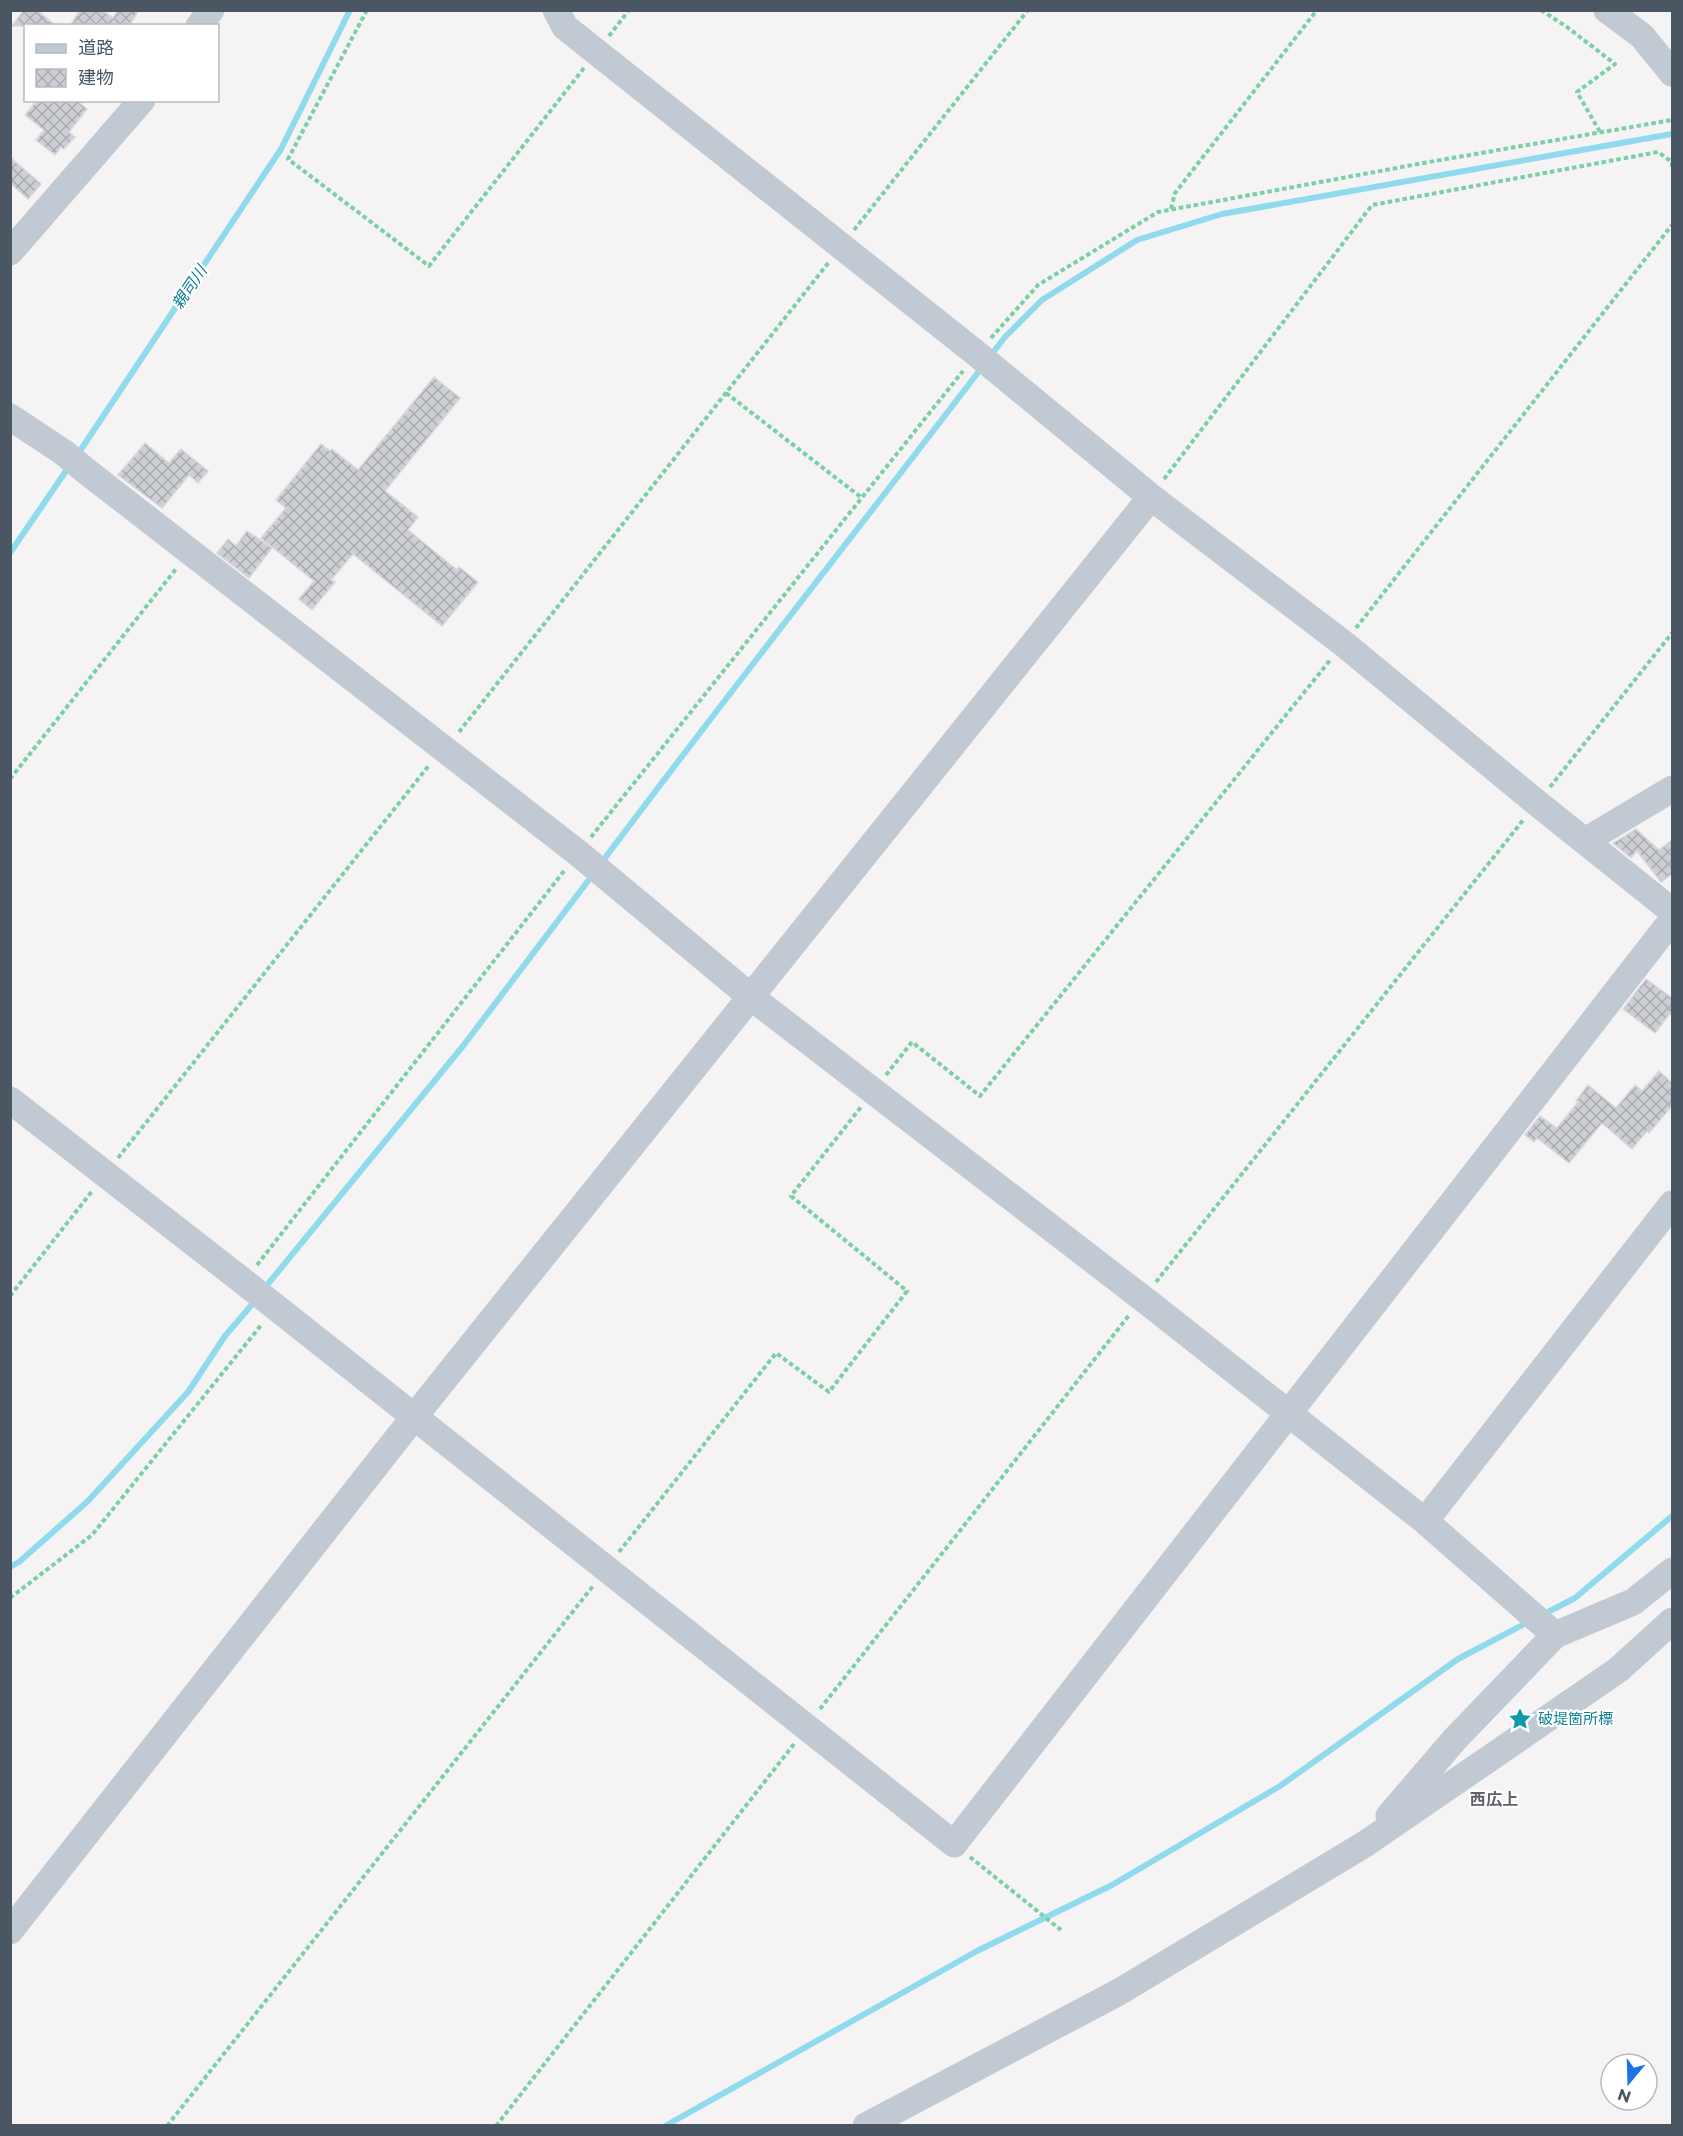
<svg xmlns="http://www.w3.org/2000/svg" width="1683" height="2136" viewBox="0 0 1683 2136" font-family="Montserrat,'Noto Sans JP',sans-serif">
<style>
.lines{fill:none;stroke-linecap:round;stroke-linejoin:round}
.stream{stroke:#90daee;stroke-width:6}
.building{fill:url(#building-cross-hatch);stroke:#d7d9de;stroke-width:1.5}
.path{stroke:#7ad0a6;stroke-width:4;stroke-dasharray:4.5 3;stroke-linecap:butt}
.minor{stroke:#c1cad2;stroke-width:27}
.labels{text-anchor:middle;stroke-width:4.5;stroke-linejoin:round;paint-order:stroke}
.culture-label{font-size:15px;fill:#0d838f;stroke:#fff;text-anchor:start}
.water-label{font-size:16px;font-style:italic;fill:#0c7c9b;stroke:#fff}
.neighbourhood-label{font-size:16px;font-weight:bold;fill:#5f6368;stroke:#fff}
</style>
<defs>
<pattern id="building-cross-hatch" width="8" height="8" patternUnits="userSpaceOnUse" patternTransform="scale(1.5)"><rect width="8" height="8" fill="#cdcfd5"/><path d="M0 0l8 8M0 8l8-8" fill="none" stroke="#a8abb0"/></pattern>
</defs>
<rect width="100%" height="100%" fill="#f5f3f3"/>
<g class="lines">
<path class="stream" d="M991,355L1005,337L1042,300L1137,240L1222,214L1672,134
M78,454L281,149L350,10
M10,553L70,465
M602,862C727,695 856,532 983,366
M263,1290L463,1046L594,873
M10,1567L19,1562L88,1501L188,1392L225,1336L255,1301
M1542,1615L1575,1598L1672,1516
M665,2126L977,1951L1112,1885L1280,1786L1458,1659L1528,1622"/>
</g>
<path class="building" d="M24,10H37L56,26H12Z
M80,10H102L113,18L118,10H139L129,26H70Z
M37,100H76L87,109L69,132L75,137L64,149L61,147L55,155L36,140L44,130L25,115Z
M10,157L41,184L28,199L10,183Z
M434,377L460,398L385,491L418,517L408,530L457,570L459,567L478,582L442,626L353,554L331,580L335,582L312,610L299,599L314,581L261,538L286,508L276,500L321,444L330,451L332,449L358,470Z
M145,443L169,463L181,449L208,471L198,483L189,475L162,508L118,475Z
M247,531L272,548L249,578L217,553L228,539L236,546Z
M1636,829L1659,850L1672,840V874L1661,882L1637,851L1631,858L1613,843Z
M1646,979L1672,998V1011L1655,1033L1623,1009Z
M1659,1071L1672,1083V1106L1649,1133L1647,1131L1632,1149L1602,1123L1569,1163L1537,1138L1534,1142L1525,1135L1540,1116L1557,1128L1578,1102L1576,1101L1588,1085L1616,1108L1635,1085L1642,1091Z"/>
<g class="lines">
<path class="path" d="M367,10L288,159L429,266L584,68
M1541,10L1567,27L1615,64L1577,92L1600,132
M609,36L629,10
M1171,209L1175,193L1317,10
M854,230L1028,10
M991,338L1038,285L1158,212L1429,162L1672,120
M726,393L862,498
M1164,479L1372,205L1658,152L1672,162V168
M1356,628L1672,225
M459,732L829,262
M10,779L176,569
M1550,787L1672,633
M591,837L963,371
M886,1075L912,1042L980,1096L1331,659
M118,1158L430,764
M257,1265L564,871
M1156,1282L1524,819
M10,1296L93,1190
M619,1552L776,1353L829,1392L907,1291L791,1196L861,1107
M10,1598L92,1535L262,1324
M820,1709L1130,1314
M970,1857L1061,1930
M167,2126L593,1586
M496,2126L794,1744"/>
<path class="minor" d="M556,10L565,27L977,354L1151,497L1344,644L1537,803L1672,911
M1607,10L1642,36L1672,73
M199,26L211,10
M10,252L142,100
M10,417L63,452L86,471L578,853L751,997L1150,1304L1425,1521L1555,1635
M1585,841L1672,789
M10,1100L244,1282L954,1844L1672,920
M1425,1521L1672,1204
M1389,1816L1455,1739L1555,1635L1633,1602L1672,1571
M10,1931L414,1417L1151,497
M866,2126L1119,1992L1365,1844L1618,1670L1672,1621"/>
</g>
<defs>
<g id="sight-bare" transform="scale(1.8)"><path d="M0-6L1.8-2.2L6-1.7L2.9 1.2L3.7 5.4L0 3.3L-3.7 5.4L-2.9 1.2L-6-1.7L-1.8-2.2Z" fill="#0f9aa8" stroke="#fff" stroke-width="2.5" paint-order="stroke"/></g>
</defs>
<g fill-rule="evenodd">
<use href="#sight-bare" x="1520" y="1719"/>
</g>
<g class="labels">
<g class="culture-label">
<text x="1538" y="1724">破堤箇所標</text>
</g>
<g class="water-label">
<text transform="translate(189 287) rotate(-56)" y="6">親司川</text>
</g>
<g class="neighbourhood-label">
<text x="1494" y="1805">西広上</text>
</g>
</g>
<rect width="1683" height="2136" fill="none" stroke="#4a5661" stroke-width="24"/>
<rect x="24" y="24" width="195" height="78" fill="#ffffff" stroke="#b7bbc0" stroke-width="1.5"/>
<rect x="36" y="44" width="30" height="9" fill="#c1cad2" stroke="#b7bbc0" stroke-width="1.5"/>
<text x="78" y="54" font-size="18" fill="#4a5661">道路</text>
<rect x="36" y="69" width="30" height="18" fill="url(#building-cross-hatch)" stroke="#b7bbc0" stroke-width="1.5"/>
<text x="78" y="84" font-size="18" fill="#4a5661">建物</text>
<g transform="translate(1629 2082) rotate(199)"><circle r="28" fill="#ffffff" stroke="#b7bbc0" stroke-width="1.5"/>
<path d="M0-4.5L10 22L0 15L-10 22Z" fill="#1a73e8"/>
<text y="-9" font-size="16" font-weight="bold" text-anchor="middle" fill="#4a5661">N</text>
</g>
</svg>
